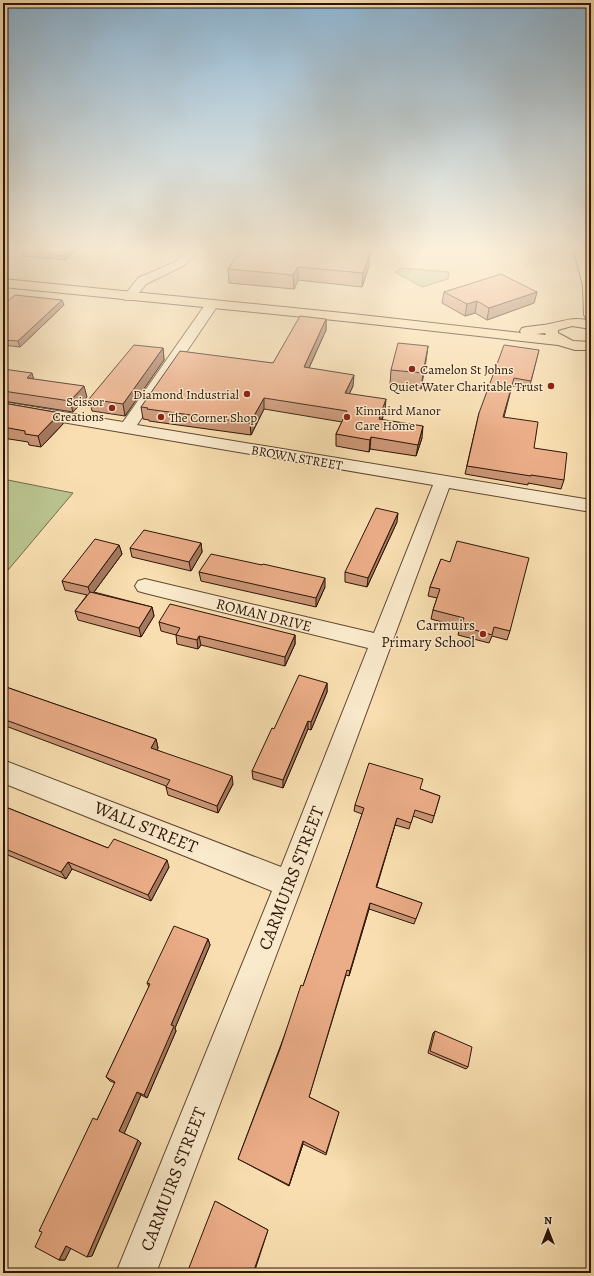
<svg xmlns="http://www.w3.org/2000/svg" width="594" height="1276" viewBox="0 0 594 1276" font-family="Alegreya,serif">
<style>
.green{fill:#b9c28e;stroke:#736c4a}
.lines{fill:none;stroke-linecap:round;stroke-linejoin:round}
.minor-casing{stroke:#604731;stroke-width:2}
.major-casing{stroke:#2d1507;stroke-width:2}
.minor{fill:#faeacc;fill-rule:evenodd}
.major{fill:#f8deb0;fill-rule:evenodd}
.wall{fill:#ca9575;stroke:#2d1507}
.shaded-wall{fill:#a4795f;stroke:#2d1507}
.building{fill:#ebad88;stroke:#2d1507}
.poi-dot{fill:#8f2418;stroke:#faeacc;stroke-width:1.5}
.labels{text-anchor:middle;stroke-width:3;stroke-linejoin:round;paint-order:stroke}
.far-poi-label{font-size:13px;fill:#2d1507;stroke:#faeacc;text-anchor:start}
.far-street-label{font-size:13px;fill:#2d1507;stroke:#faeacc}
.street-label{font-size:15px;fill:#2d1507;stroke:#faeacc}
.poi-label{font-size:15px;fill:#2d1507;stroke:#faeacc;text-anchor:end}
.near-street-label{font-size:18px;fill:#2d1507;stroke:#faeacc}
</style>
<rect width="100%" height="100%" fill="#f8deb0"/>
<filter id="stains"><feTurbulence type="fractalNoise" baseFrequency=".005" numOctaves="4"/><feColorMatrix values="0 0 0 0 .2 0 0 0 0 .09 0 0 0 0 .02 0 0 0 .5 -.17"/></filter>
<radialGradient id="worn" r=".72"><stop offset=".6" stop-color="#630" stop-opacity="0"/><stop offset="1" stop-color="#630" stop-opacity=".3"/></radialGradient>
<path class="green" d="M402,268L449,272L448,279L422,287L395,272Z
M3,479L73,493L3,576Z"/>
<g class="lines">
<g class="minor-casing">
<path id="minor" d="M187,251H199L183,266L146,284L133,300H125L123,297L138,278L175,262Z
M212,301L217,302L218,305L137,425L591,500V512L449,488L303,884L156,1273H116L272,891L3,783V760L281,867L368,648L145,593L138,591L135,586L138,581L145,579L374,633L433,485L3,412V402L123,422L207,302Z"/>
</g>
<g class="major-casing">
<path id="major" d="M574,251H586L591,271V319L586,318L584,315L583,286Z
M3,279L353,314L521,333L520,331L522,328C530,326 537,326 544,325C563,322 571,316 591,321V329L572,326L558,330V333L573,341L591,342V350H575L558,345L353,322L3,287ZM545,333L546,335L536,334Z"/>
</g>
<use href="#minor" class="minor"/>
<use href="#major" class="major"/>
</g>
<path class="wall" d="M75,251L66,260L23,256L22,252Z
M240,251L369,266L362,287L298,280L294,289L229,283L228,269Z
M444,292H537L534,303L487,320L475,313L465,316L442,303Z
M3,305H64L20,347L3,345Z
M326,319V330L309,368L353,386L349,394L385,411L382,420L422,438L416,456L370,449L369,452L336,446V434L342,422L264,409L251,435L149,421V420L143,419L141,407L273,363Z
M428,346L421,389L390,385L391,370Z
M163,348L164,360L125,416L92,411L89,399Z
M539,350L529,389L512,386L504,417L534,448L564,480L561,489L528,483V485L465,474L479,413Z
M3,369L34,380L87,397L73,412L3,401Z
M3,403L60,413L63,424L41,447L29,445L28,442L3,438Z
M397,522L367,587L345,582V572Z
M201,543L202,552L191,571L132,557L130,548Z
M119,545L122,554L94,592L152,607L154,616L141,637L78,620L75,611L87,595L65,590L62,581Z
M441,559L510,631L507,640L492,636L489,643L458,635L460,627L431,619L433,610L437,598L428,596L430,587Z
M262,565L325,587L316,607L201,581L199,572Z
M591,578V618L587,617Z
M159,622L295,635V644L285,666L201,645L198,649L177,644L176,635L161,631Z
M327,683V692L311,730L308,729L283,788L253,779L252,771Z
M3,686L156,739L158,748L157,750L233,784L218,813L168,795L166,787V786L3,725Z
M420,789L440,796L432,823L413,816L409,829L395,825L376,887L422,903L414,924L369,909L349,976L346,975L309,1097L339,1112L326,1155L303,1144L289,1186L240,1160L238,1159L303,986L349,853L362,814L354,811L355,805Z
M3,806L108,848L169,867L151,901L72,869L66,879L3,853Z
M208,939L210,945L175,1028L176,1031L147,1098L141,1095L124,1133L141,1143L92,1256L70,1248L65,1260H59L97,1120L115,1083L110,1081L106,1077L149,987L147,983Z
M435,1031L468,1067L466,1069L428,1053L433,1033Z"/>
<path class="shaded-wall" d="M70,251H75L66,260L65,256Z
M370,253L369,266L362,287L363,273Z
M298,267V280L294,289L293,275Z
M537,292L534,303L487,320L489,308Z
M62,300L64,305L20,347L18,341Z
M477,301L475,313L465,316L467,304Z
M326,319V330L304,379V367Z
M428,346L426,361L421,389L423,373Z
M163,348L164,360L125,416L123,404Z
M32,373L35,384L27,378Z
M354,375L353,386L344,405L345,393Z
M84,386L87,397L73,412L70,401Z
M264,398V409L251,435L250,423Z
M386,399L385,411L377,431L379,419Z
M60,413L63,424L41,447L38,436Z
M423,426L422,438L416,456L418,445Z
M371,437L370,449L369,452L370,440Z
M398,513L397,522L367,587L368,578Z
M201,543L202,552L191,571L189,562Z
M119,545L122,554L91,596L88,587Z
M325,578V587L316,607V598Z
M152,607L154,616L141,637L139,628Z
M295,635V644L285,666V657Z
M199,636L201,645L198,649L197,640Z
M327,683V692L311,730V722Z
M308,721V729L283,788V780Z
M156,739L158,748L153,756L151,748Z
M232,776L233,784L218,813L217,806Z
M397,818L395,825L375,893L376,887Z
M167,860L169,867L151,901L148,895Z
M68,862L72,869L66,879L61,872Z
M370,903L369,909L349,976L350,971Z
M208,939L210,945L175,1028L176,1031L147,1098L144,1095L171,1025Z
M137,1092L141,1095L124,1134L119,1131Z
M138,1140L141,1143L92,1256L87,1257Z
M303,1141V1144L289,1186V1185Z
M217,1202L268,1230L254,1273H253Z
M66,1246H72L65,1260H59Z"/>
<path class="building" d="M22,251H70L65,256L22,252Z
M240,251H350L370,253L363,273L298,267L293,275L228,269Z
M501,274L537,292L489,308L477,301L467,304L444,292Z
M15,295L62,300L18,341L3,340V305Z
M300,316L326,319L304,367L354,375L345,393L386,399L379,419L423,426L418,445L371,437L370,440L336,434L347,411L264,398L250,423L147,409L148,408L141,407L180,351L273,363Z
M398,343L428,346L423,373L391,370Z
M134,345L163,348L123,404L89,399Z
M504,345L539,350L531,381L514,378L503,417L538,422L534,448L567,453L564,480L531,475V476L467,466L479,413Z
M3,369L32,373L27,378L84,386L70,401L3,391Z
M3,403L60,413L38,436L25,434V431L3,427Z
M376,508L398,513L368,578L345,572Z
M144,530L201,543L189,562L130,548Z
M95,539L119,545L88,587L62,581Z
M457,541L529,558L510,631L494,627L492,635L461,626L464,618L433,610L440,589L430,587L441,559L450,562Z
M211,554L262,565L263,564L325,578L316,598L199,572Z
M90,592L152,607L139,628L75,611Z
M170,604L295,635L285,657L199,636L197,640L176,635L180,628L159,622Z
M299,675L327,683L311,722L308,721L283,780L252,771L272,728L274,729Z
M3,686L156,739L151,748L232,776L217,806L166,787L170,780L3,719Z
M369,763L423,779L420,789L440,796L434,816L415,810L411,823L397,818L376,887L422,903L416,919L370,903L350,971L347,970L309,1097L339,1112L326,1153L303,1141L289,1185L238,1159L280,1049L301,985L303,986L349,853L364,808L355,805Z
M3,806L108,848L114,839L167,860L148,895L68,862L61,872L3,848Z
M174,926L208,939L171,1025L174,1026L144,1095L137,1092L119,1131L138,1140L87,1257L66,1246L59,1260L35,1247L42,1232L39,1231L93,1118L97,1120L115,1082L106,1077L150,984L147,983Z
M435,1031L472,1047L468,1067L430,1051Z
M215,1201L268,1230L253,1273H187Z"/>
<linearGradient id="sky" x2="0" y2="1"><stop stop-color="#8db6d5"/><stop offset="0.58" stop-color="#fcf0db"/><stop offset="1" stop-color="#fcf0db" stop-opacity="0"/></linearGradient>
<rect width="594" height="430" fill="url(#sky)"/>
<g class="poi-dot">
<circle cx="412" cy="369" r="4"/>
<circle cx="551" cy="386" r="4"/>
<circle cx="247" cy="394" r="4"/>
<circle cx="112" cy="408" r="4"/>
<circle cx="161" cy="417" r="4"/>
<circle cx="347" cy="417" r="4"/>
<circle cx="483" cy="634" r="4"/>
</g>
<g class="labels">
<g class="far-poi-label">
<text x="420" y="374">Camelon St Johns</text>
<text x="543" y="391" text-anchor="end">Quiet Water Charitable Trust</text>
<text x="239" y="399" text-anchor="end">Diamond Industrial</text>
<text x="104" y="406" text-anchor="end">Scissor<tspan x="104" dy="15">Creations</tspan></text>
<text x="355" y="415">Kinnaird Manor<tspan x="355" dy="15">Care Home</tspan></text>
<text x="169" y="422">The Corner Shop</text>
</g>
<g class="far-street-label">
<text transform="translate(297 457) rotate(10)" y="5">BROWN STREET</text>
</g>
<g class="street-label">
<text transform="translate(264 615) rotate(14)" y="5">ROMAN DRIVE</text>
</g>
<g class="poi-label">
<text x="475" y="630">Carmuirs<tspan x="475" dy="17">Primary School</tspan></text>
</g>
<g class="near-street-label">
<text transform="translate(146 827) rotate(22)" y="6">WALL STREET</text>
<text transform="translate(291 878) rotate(-69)" y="6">CARMUIRS STREET</text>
<text transform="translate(173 1179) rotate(-69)" y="6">CARMUIRS STREET</text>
</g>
</g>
<rect width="594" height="1276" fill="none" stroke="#f8deb0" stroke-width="16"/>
<rect x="4" y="4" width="586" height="1268" fill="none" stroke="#2d1507" stroke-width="2"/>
<rect x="8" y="8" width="578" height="1260" fill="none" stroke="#2d1507"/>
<g transform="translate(548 1230)" stroke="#faeacc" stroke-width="3" paint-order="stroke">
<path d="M0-3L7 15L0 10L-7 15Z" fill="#2d1507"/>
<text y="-6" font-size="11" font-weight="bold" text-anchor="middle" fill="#2d1507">N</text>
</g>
<rect width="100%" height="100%" filter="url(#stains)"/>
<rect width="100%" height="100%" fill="url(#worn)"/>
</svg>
